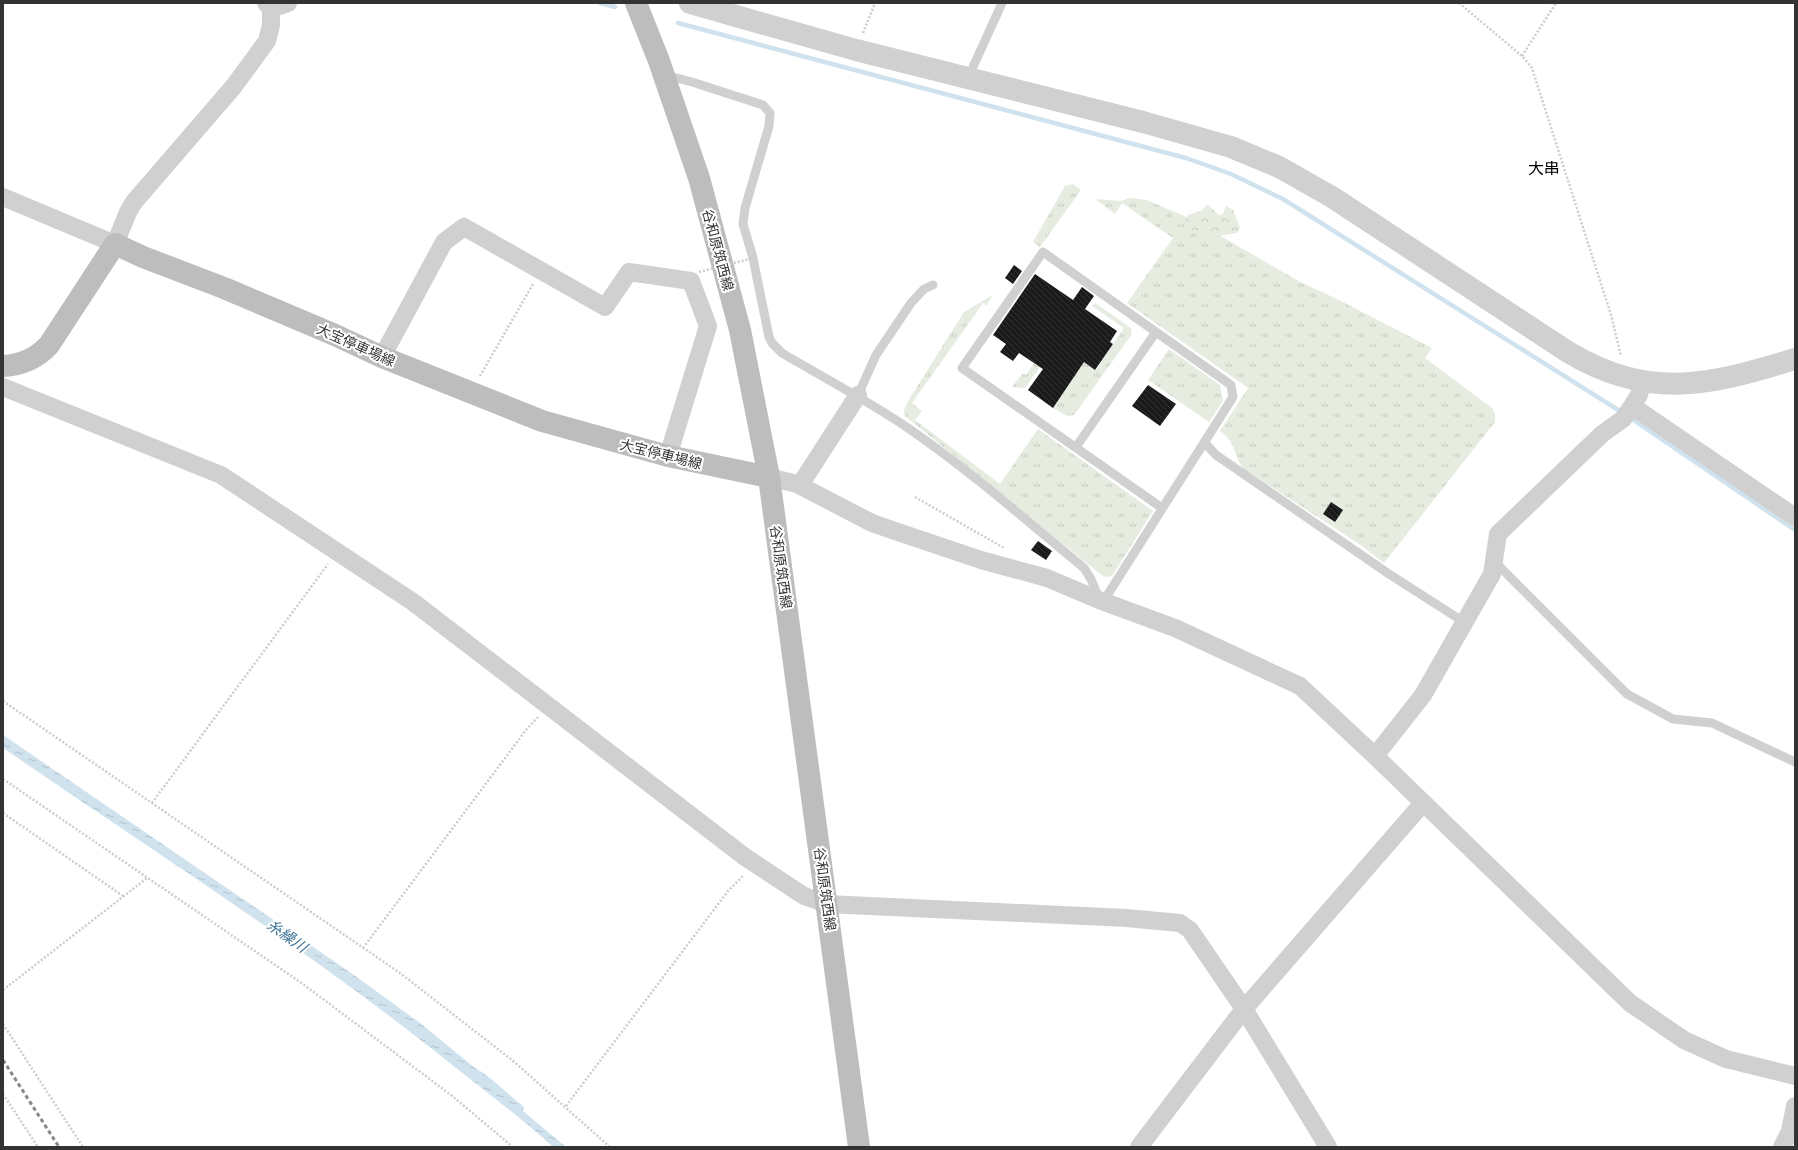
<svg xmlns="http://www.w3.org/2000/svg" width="1798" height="1150" viewBox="0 0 1798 1150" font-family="Poppins,'Noto Sans JP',sans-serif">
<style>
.grass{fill:url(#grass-tufts)}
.forest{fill:url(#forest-crowns)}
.water{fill:url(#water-ripples)}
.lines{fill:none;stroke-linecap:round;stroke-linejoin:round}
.stream{stroke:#cfe2ee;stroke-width:4.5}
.building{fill:url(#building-back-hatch)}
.path{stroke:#cdcdcd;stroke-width:2.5;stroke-dasharray:2 2;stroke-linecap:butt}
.service{stroke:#d0d0d0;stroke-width:9}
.minor{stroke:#d0d0d0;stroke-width:18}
.tertiary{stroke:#d0d0d0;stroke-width:22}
.secondary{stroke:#bdbdbd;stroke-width:22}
.rail{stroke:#888;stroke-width:3;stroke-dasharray:4 3;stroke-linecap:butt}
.path-bridge{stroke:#cdcdcd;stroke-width:2.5;stroke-dasharray:2 2;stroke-linecap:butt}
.labels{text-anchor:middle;stroke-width:4;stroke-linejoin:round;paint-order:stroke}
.street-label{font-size:14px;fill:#333;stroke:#fff}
.water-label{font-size:15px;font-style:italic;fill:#3f7597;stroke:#fff}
.quarter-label{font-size:16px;fill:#000;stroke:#fff}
</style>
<defs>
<pattern id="grass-tufts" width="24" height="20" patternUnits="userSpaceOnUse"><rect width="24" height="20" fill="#e6ecdf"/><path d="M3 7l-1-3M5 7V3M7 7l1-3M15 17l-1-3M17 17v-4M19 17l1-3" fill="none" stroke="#c6cbc0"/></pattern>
<pattern id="forest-crowns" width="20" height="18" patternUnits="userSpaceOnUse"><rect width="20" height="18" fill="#e6ecdf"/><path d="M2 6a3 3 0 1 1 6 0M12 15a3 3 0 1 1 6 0" fill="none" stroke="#c6cbc0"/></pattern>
<pattern id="water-ripples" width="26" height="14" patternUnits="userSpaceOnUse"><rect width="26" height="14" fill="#cfe2ee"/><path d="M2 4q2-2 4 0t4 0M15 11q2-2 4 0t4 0" fill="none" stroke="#b2c2cd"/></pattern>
<pattern id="building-back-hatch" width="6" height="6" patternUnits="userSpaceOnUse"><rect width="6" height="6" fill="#1a1a1a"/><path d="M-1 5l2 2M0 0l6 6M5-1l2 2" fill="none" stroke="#333"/></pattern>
</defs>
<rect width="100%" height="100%" fill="#fff"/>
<path class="grass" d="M1073,184L1081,190L1040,247L1033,242L1065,186Z
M1129,198L1147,200L1191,219L1300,282L1337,299L1432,348L1425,358L1492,408L1495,414V422L1384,563L1362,546L1244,469C1233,455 1236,442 1220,431L1248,388L1127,303L1173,238L1122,203L1115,214L1095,199L1122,201Z
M993,295L987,305L983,303L912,403L922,411L915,420L1000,484L1038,429L1153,511L1112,576L1104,577L905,416L904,410L910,398L964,312Z
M1095,303L1131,328L1132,334L1074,415L1067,416L1053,408L1084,362L1096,370L1124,328L1092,306Z
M1169,349L1220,385L1223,401L1209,422L1148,380Z
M1034,363L1040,367L1025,388L1012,387L1023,373L1026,375Z"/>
<path class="forest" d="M1208,205L1219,215L1223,214L1226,206L1233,210L1240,228L1237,233L1208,238L1186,227L1185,221L1188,215L1203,210L1205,206Z"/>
<path class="water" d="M3,735L354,975L420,1023L475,1068C491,1076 508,1095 524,1107L523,1111L566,1147H553C516,1113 475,1084 436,1052C298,943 149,848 3,748Z"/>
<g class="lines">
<path class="stream" d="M600,3L615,7
M678,23L1186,158L1231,174L1283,199L1623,413
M1629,417L1795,530"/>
</g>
<path class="building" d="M1014,265L1022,271L1013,284L1005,278Z
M1035,274L1073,300L1082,287L1094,296L1085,309L1117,331L1110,342L1113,344L1095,370L1084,362L1053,408L1028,390L1043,369L1019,353L1013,361L1000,352L1006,344L993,335Z
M1148,385L1176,404L1160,426L1132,406Z
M1331,502L1343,510L1335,522L1323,514Z
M1038,541L1052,551L1046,560L1031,550Z"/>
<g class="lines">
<path class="path" d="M1459,3L1522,56L1532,68L1611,315L1621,356
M863,33L875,3
M1522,56L1556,3
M480,376L533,284
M915,497L1004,548
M3,701L400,973L512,1060L610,1147
M3,779L303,984L451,1095L513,1147
M152,803L328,564
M3,813L123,896
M363,948L526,730L538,717
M3,990L147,878
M3,1024L83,1147
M3,1094L38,1147
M566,1106L728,891L743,876"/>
<path class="service" d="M665,75L692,82L763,105L770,113L769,126L745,208L743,224L753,258L769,337L772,343L782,353C824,378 867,400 908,428C969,470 1026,520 1084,568L1091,579L1099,599
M968,78L1002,3
M858,395L876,355L911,303L924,289L933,285
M1204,442L1216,455L1389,574L1464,622
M1076,447L1156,332
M1494,561L1627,694L1673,719L1712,723L1795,762
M1103,602L1233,397L1231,385L1043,252L962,368L1162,508"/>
<path class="minor" d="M271,9L288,3
M3,197L115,244L128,212L134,202L234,86L267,41L271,25V9L266,3
M382,357L444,242L464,227L605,307L629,272L691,281L708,326L668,456
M1642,382L1639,395L1632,406L1795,517
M3,387L221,475L413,602L745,857L804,896L827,904L1126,918L1180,923L1190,930L1244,1009L1328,1147
M769,477L797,484L872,523L895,531L981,560L1047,578L1099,600L1175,628L1300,686L1375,756L1630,1003L1684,1040L1726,1059L1795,1076
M800,485L858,395
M1375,756L1423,695L1492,574L1498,534L1602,434L1623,419L1632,406
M1139,1147L1244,1009L1423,803
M1782,1147L1790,1131L1795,1106"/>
<path class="tertiary" d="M690,3L856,50L1143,122L1231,147L1279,167L1332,197L1568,352C1650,401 1710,385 1795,359"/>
<path class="secondary" d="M636,3L659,61L699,178L740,330L769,477L859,1147
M3,366C21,365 37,358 49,345L115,244L143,257L224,288L335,335L382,357L542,421L668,456L769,477"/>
<path class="rail" d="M3,1060L59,1147"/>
<path class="path-bridge" d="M699,272L753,258"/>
</g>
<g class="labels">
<g class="street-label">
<text transform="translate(718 250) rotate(75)" y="5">谷和原筑西線</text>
<text transform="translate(356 345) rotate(24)" y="5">大宝停車場線</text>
<text transform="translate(661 454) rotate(14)" y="5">大宝停車場線</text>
<text transform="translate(781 567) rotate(82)" y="5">谷和原筑西線</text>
<text transform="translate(825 889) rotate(82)" y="5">谷和原筑西線</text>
</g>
<g class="water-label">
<text transform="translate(287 936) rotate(35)" y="5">糸繰川</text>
</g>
<g class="quarter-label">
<text x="1544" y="174">大串</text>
</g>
</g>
<rect width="1798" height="1150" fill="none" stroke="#333333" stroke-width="8"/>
</svg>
